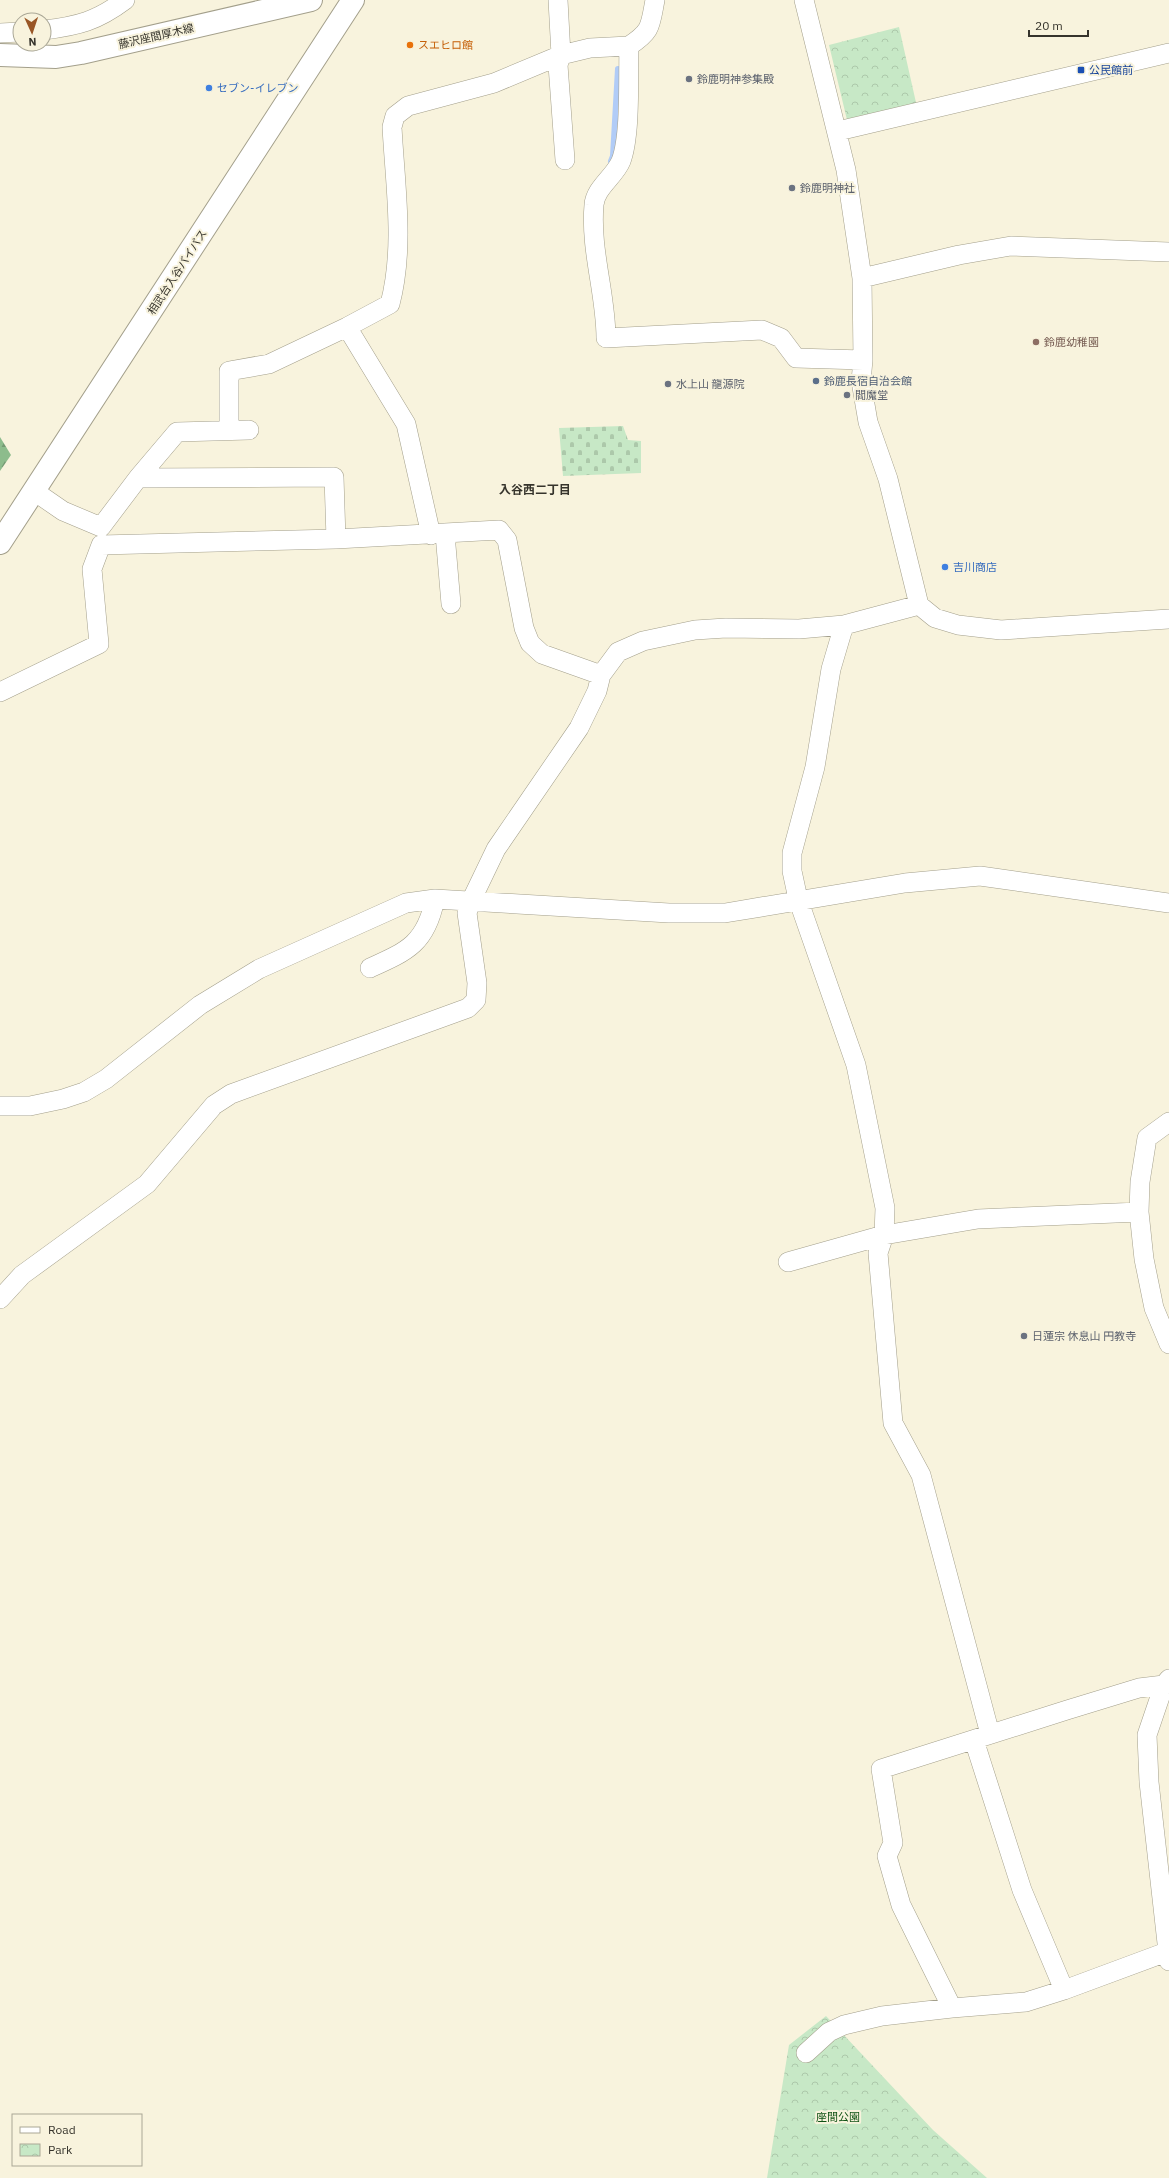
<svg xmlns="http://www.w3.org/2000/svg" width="1169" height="2178" viewBox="0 0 1169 2178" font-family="'IBM Plex Sans','Noto Sans JP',sans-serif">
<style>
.forest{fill:url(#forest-firs)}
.cemetery{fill:url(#cemetery-stones)}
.park{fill:url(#park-crowns)}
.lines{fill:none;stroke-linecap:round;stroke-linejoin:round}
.stream{stroke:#b1ccf7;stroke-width:6}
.street-casing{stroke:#a39f8b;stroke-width:20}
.primary-casing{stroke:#a39f8b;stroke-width:24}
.street{stroke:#fff;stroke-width:19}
.primary{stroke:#fff;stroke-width:22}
.food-dot{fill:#e8710a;stroke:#f8f3dd;stroke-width:1.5}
.transit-dot{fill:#1a4fb4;stroke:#f8f3dd;stroke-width:1.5}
.worship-dot{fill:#6b7280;stroke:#f8f3dd;stroke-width:1.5}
.shop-dot{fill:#3f7fe0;stroke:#f8f3dd;stroke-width:1.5}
.education-dot{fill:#8d6e63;stroke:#f8f3dd;stroke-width:1.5}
.service-dot{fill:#5c6f8a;stroke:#f8f3dd;stroke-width:1.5}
.labels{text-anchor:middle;stroke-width:4;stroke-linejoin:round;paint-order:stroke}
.street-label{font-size:11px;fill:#36342c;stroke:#f8f3dd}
.food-label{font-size:11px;fill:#c56008;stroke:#f8f3dd;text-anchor:start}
.transit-label{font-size:11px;fill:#164399;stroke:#f8f3dd;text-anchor:start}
.worship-label{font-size:11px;fill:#5b616d;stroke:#f8f3dd;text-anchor:start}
.shop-label{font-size:11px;fill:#366cbe;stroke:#f8f3dd;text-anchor:start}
.education-label{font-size:11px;fill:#785e54;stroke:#f8f3dd;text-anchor:start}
.service-label{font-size:11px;fill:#4e5e75;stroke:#f8f3dd;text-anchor:start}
.park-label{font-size:11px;fill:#0e5214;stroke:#f8f3dd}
.neighbourhood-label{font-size:12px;font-weight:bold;fill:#36342c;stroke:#f8f3dd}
</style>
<defs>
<pattern id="forest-firs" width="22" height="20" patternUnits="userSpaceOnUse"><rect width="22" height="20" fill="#8dbc8c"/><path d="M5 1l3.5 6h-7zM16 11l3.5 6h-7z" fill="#749a73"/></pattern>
<pattern id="cemetery-stones" width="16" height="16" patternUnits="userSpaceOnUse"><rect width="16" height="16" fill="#c7e8c6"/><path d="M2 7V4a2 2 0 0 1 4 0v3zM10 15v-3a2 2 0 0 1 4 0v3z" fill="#acc8aa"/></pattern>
<pattern id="park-crowns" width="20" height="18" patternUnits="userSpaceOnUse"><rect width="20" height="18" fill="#c7e8c6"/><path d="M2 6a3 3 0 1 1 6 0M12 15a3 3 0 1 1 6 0" fill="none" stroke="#acc8aa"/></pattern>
</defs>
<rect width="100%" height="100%" fill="#f8f3dd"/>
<path class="forest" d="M0,437L11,455L0,471Z"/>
<path class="cemetery" d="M623,426L628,440L641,441V473L563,476L559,428Z"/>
<path class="park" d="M899,27L917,107L848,124L829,45Z
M826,2016L933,2130L987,2178H767L789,2045Z"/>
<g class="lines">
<path class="stream" d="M611,161L613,156L618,69"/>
<g class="street-casing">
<path id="street" d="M558,0L561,55L558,65L565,160
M804,0L846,170L862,278L863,360L861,381L868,422L888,479L919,605L935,618L958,625L1001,630L1169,619
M44,30C78,26 97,21 125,0
M0,33L20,32
M629,46C628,76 631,135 621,161C615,176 595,188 594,205C590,250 606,294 606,338L762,330L781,338L796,358L863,360
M629,46C652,31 650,26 655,0
M838,131L1169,53
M862,278L959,255L1011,246L1169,252
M347,327L406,424L431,535
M229,430V371L269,364L347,327L390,304C405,247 395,184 392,127L395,116L408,106L494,83L561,55L590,48L629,46
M138,478L334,477L336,539
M34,491L63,511L101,527L138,478L177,432L249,430
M445,534L451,604
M844,625L831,669L815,767L792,853V871L798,899L856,1065L885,1208L884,1235L878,1253L893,1423L921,1475L990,1734
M0,692L99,644L92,569L101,545L336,539L499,530L507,540L524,628L530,643L542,654L601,675
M370,968C408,951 426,943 435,899
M0,1106H30L63,1099L84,1092L106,1079L200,1005L259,969L406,903L435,899L669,913H725L905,883L980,876L1169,903
M1169,1122L1147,1138L1140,1182L1139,1212L1144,1259L1154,1308L1169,1344
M788,1262L884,1235L978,1219L1139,1212
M0,1299L22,1275L147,1184L214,1105L231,1094L468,1008L476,1000L477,983L467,913L471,901L496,849L579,728L597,691L601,675L618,652L643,641L695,630L726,628L799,629L844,625L919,605
M1169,1679L1164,1685L1147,1735L1149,1782L1169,1961
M974,1740L1022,1890L1064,1990
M952,2008L901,1905L887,1856L893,1843L881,1769L1067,1710L1139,1688L1164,1685
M806,2053L829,2032L844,2025L882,2016L952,2008L1026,2002L1064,1990L1169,1951"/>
</g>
<g class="primary-casing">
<path id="primary" d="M0,55L56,57L81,53L311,0
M0,543L353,0"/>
</g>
<use href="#street" class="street"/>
<use href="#primary" class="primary"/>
</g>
<circle class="food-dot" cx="410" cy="45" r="4"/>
<rect class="transit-dot" x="1077" y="66" width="8" height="8" rx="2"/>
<g class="worship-dot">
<circle cx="689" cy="79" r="4"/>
<circle cx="792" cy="188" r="4"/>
<circle cx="668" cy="384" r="4"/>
<circle cx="847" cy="395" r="4"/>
<circle cx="1024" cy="1336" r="4"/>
</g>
<g class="shop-dot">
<circle cx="209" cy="88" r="4"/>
<circle cx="945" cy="567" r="4"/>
</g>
<circle class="education-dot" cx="1036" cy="342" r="4"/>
<circle class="service-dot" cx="816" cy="381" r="4"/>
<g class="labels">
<g class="street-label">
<text transform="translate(156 36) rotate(-13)" y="4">藤沢座間厚木線</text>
<text transform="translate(177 272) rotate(-57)" y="4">相武台入谷バイパス</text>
</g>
<g class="food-label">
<text x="418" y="49">スエヒロ館</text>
</g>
<g class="transit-label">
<text x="1089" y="74">公民館前</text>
</g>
<g class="worship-label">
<text x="697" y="83">鈴鹿明神参集殿</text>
<text x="800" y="192">鈴鹿明神社</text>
<text x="676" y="388">水上山 龍源院</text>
<text x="855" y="399">閻魔堂</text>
<text x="1032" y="1340">日蓮宗 休息山 円教寺</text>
</g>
<g class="shop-label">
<text x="217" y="92">セブン-イレブン</text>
<text x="953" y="571">吉川商店</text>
</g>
<g class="education-label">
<text x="1044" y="346">鈴鹿幼稚園</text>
</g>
<g class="service-label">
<text x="824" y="385">鈴鹿長宿自治会館</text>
</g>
<g class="park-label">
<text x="838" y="2121">座間公園</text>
</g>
<g class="neighbourhood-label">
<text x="535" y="494">入谷西二丁目</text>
</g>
</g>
<rect x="12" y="2114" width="130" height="52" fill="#f8f3dd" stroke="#aaa796"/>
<rect x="20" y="2127" width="20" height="6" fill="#ffffff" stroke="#aaa796"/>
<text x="48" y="2134" font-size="12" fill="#36342c">Road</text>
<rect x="20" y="2144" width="20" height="12" fill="url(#park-crowns)" stroke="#aaa796"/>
<text x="48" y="2154" font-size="12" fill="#36342c">Park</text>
<g transform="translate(32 32) rotate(177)"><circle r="19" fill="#f8f3dd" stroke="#aaa796"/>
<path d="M0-3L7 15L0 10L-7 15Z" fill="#995626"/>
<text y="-6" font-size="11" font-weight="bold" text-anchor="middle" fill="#36342c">N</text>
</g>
<path d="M1029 30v6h59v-6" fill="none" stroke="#36342c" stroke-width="2"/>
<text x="1035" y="30" font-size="12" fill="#36342c" stroke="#f8f3dd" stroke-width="3" paint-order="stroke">20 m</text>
</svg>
